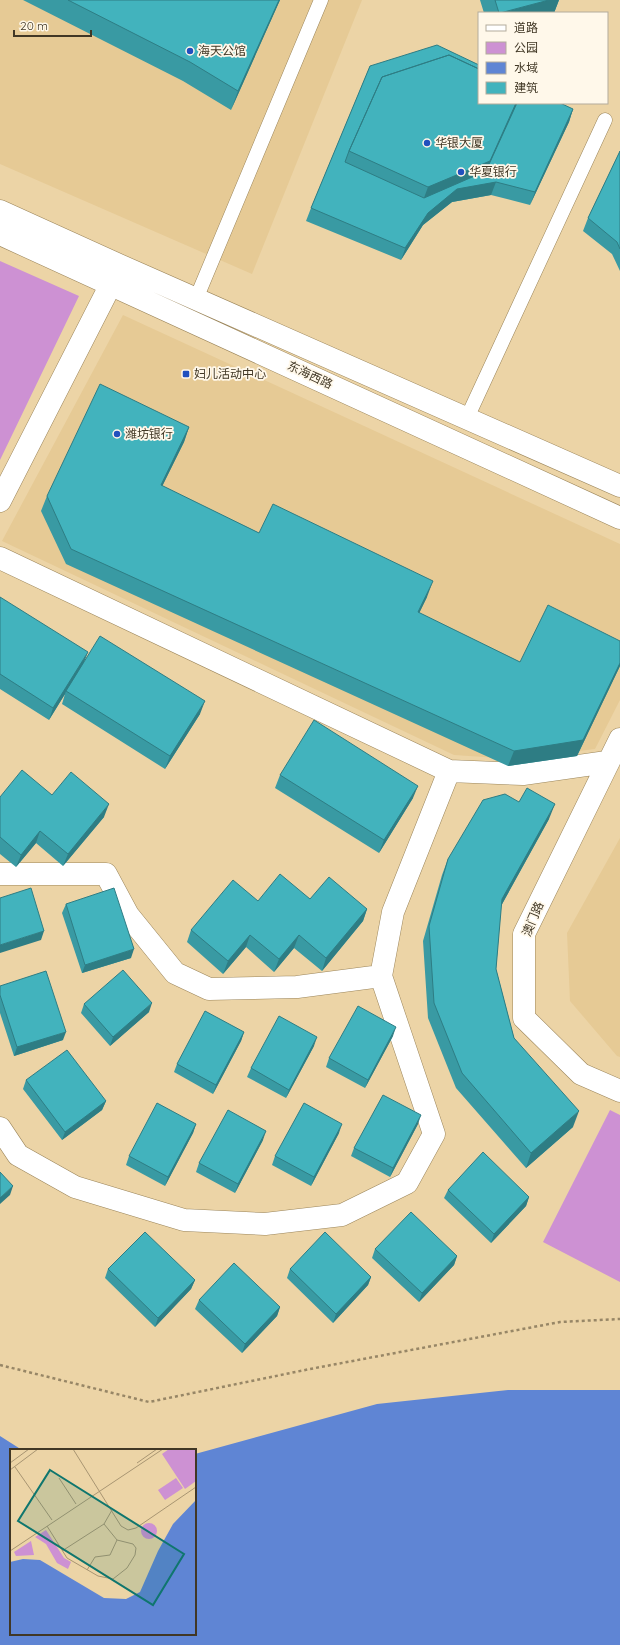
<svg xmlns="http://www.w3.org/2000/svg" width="620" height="1645" viewBox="0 0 620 1645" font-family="Quicksand,'Noto Sans SC',sans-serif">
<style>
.built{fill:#e6ca95}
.green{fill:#cd91d3}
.water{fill:#5f85d4}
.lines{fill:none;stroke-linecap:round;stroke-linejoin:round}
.service-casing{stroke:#9b855a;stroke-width:15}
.minor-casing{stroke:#9b855a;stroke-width:23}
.secondary-casing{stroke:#9b855a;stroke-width:23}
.path{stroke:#978666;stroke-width:2.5;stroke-dasharray:3 3;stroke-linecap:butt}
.service{stroke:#fff;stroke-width:14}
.minor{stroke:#fff;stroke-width:22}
.secondary{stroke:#fff;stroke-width:22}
.wall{fill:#399aa3}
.shaded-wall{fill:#2e7d84}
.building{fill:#42b3bd;stroke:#2e7d84}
.poi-dot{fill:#2150be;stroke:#fff8ea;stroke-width:1.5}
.labels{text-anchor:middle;stroke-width:3.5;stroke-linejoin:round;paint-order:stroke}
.poi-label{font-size:12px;fill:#413725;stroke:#fff8ea;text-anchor:start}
.street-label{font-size:12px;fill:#413725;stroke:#fff8ea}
.inset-road{fill:none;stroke:#a89572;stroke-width:1}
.view{fill:#0f766e;fill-opacity:0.15;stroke:#0f766e;stroke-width:2}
.inset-edge{fill:none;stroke:#413725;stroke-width:2}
</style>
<rect width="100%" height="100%" fill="#ecd4a6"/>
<path class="built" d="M0,0H362L252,274L0,164Z
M123,315L620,544V700L595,749L512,759L454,755L2,541Z
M620,838V1057L617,1056L570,1001L567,933Z"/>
<path class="green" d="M0,261L79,296L0,460Z
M610,1110L620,1115V1282L543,1242Z"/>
<path class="water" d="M508,1390H620V1645H0V1436L22,1450H11V1634H195V1454L377,1404Z"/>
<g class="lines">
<g class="service-casing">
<path id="service" d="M196,299L321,0
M467,418L605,120"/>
</g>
<g class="minor-casing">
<path id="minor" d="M0,501L111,284
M0,558L449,771L523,774L607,762
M620,739L524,934V1018L581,1074L620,1091
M0,874H106L128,915L175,973L209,989L297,987L381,976
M0,1128L18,1155L75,1187L184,1220L265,1224L342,1215L407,1183L434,1134L381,976L393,912L449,771"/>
</g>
<g class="secondary-casing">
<path id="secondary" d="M0,211L119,265L620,486
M0,234L620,518"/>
</g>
<path class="path" d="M0,1365L149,1402L310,1369L560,1322L620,1319"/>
<use href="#service" class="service"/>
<use href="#minor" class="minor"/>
<use href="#secondary" class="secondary"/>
</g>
<path class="wall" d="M23,0H280L231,110L183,81Z
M480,0H559L554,13H484Z
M370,66L573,109L569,122L530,205L491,195L452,202L423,225L401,260L306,221L311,208Z
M620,151V271L612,254L583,231L588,218Z
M189,427L184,442L162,486L259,533L427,597L419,613L520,662L620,641V666L577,756L508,766L66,564L41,511L47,496Z
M0,597L84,662L200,714L165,769L62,704L65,694L49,720L0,689Z
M280,775L413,798L379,853L275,788Z
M52,795L104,817L63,866L36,843L16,867L0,854V797Z
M519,802L549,819L501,906L496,969L514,1038L573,1127L526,1168L456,1088L428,1018L423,941L442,875L448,859Z
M310,899L367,909L363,921L322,971L294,948L274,972L246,947L223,974L187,942L191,930L258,901Z
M66,904L131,958L82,973L62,913Z
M0,986L63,1040L14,1056L0,1013Z
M84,1004L149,1012L110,1046L81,1013Z
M244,1032L241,1041L213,1094L174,1072L177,1064Z
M393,1036L365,1088L326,1067L329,1058Z
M314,1046L286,1098L247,1077L251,1068Z
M26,1080L106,1101L102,1110L62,1140L23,1089Z
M196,1124L193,1133L165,1186L126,1165L129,1156Z
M418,1124L390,1177L351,1156L354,1148Z
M339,1133L311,1186L272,1165L275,1156Z
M263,1140L235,1193L196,1172L199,1163Z
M448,1190L529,1197L526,1206L491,1243L444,1198Z
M375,1249L457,1256L454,1265L419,1302L372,1258Z
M108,1269L195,1280L191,1289L155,1327L105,1278Z
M290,1269L371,1277L368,1285L333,1323L287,1278Z
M199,1300L280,1307L277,1316L242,1353L195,1309Z"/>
<path class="shaded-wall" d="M279,0H280L231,110L238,91Z
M549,0H559L554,13H500Z
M516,103H517L496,182L491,195L452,202L423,225L401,260L428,187Z
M573,109L569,122L530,205L535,192Z
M189,427L184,442L155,501L161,485Z
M433,581L427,597L412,628L418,612Z
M88,652L83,665L66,691L65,694L49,720L53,708Z
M620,663V666L577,756L508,766L514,751Z
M205,701L200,714L165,769L170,756Z
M418,786L413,798L379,853L384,840Z
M109,804L104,817L63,866L68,854Z
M555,804L549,819L496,915L502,899Z
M40,831L36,843L16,867L21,855Z
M367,909L363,921L322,971L326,958Z
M44,931L41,940L0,953V945Z
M250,935L246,947L223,974L228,961Z
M299,935L294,948L274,972L279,959Z
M134,949L131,958L82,973L85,965Z
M152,1003L149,1012L110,1046L113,1037Z
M396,1027L393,1036L365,1088L368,1080Z
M66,1032L63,1040L14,1056L17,1047Z
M244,1032L241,1041L213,1094L216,1085Z
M317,1037L314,1046L286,1098L289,1090Z
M106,1101L102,1110L62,1140L65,1132Z
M579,1111L573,1127L526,1168L531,1153Z
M421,1115L418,1124L390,1177L393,1168Z
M196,1124L193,1133L165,1186L168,1177Z
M342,1124L339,1133L311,1186L314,1177Z
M266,1131L263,1140L235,1193L238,1184Z
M13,1186L10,1195L0,1204V1198Z
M529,1197L526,1206L491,1243L494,1234Z
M457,1256L454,1265L419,1302L422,1293Z
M371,1277L368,1285L333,1323L336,1314Z
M195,1280L191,1289L155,1327L158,1318Z
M280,1307L277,1316L242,1353L245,1344Z"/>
<path class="building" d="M68,0H279L238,91L190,62Z
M495,0H549L500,13H499Z
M437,45L479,65V69L449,55L382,77L349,151L345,162L424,198L486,171L517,103H560L573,109L535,192L496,182L457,189L428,213L405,248L311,208L370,66Z
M449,55L479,69V103H516L490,161L428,187L349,151L382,77Z
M620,151V249L617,242L588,218Z
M100,384L189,427L161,485L259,533L273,504L433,581L418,612L520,662L548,605L620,641V663L583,740L514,751L71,549L47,496Z
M0,597L88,652L53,708L0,674Z
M100,636L205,701L170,756L66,691Z
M314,720L418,786L384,840L280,775Z
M22,770L52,795L71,772L109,804L68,854L40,831L21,855L0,837V797Z
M527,788L555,804L502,899L496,969L514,1038L579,1111L531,1153L462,1073L434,1003L429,926L448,859L483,800L505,794L519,802Z
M280,874L310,899L329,877L367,909L326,958L299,935L279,959L250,935L228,961L191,930L233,880L258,901Z
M31,888L44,931L0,945V898Z
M114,888L134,949L85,965L66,904Z
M123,970L152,1003L113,1037L84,1004Z
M46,971L66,1032L17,1047L0,995V986Z
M358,1006L396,1027L368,1080L329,1058Z
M205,1011L244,1032L216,1085L177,1064Z
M279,1016L317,1037L289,1090L251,1068Z
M67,1050L106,1101L65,1132L26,1080Z
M383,1095L421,1115L393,1168L354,1148Z
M157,1103L196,1124L168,1177L129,1156Z
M304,1103L342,1124L314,1177L275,1156Z
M228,1110L266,1131L238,1184L199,1163Z
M483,1152L529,1197L494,1234L448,1190Z
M0,1172L13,1186L0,1198Z
M411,1212L457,1256L422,1293L375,1249Z
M145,1232L195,1280L158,1318L108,1269Z
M325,1232L371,1277L336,1314L290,1269Z
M234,1263L280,1307L245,1344L199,1300Z"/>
<g class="poi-dot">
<circle cx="190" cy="51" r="4"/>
<circle cx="427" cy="143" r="4"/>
<circle cx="461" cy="172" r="4"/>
<rect x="182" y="370" width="8" height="8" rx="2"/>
<circle cx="117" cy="434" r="4"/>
</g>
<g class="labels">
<g class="poi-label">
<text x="198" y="55">海天公馆</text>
<text x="435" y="147">华银大厦</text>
<text x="469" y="176">华夏银行</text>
<text x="194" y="378">妇儿活动中心</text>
<text x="125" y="438">潍坊银行</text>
</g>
<g class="street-label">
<text transform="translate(310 375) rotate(25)" y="4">东海西路</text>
<text transform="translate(533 919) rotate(-67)" y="4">澳门路</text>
</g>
</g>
<g transform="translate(10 1449)">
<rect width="186" height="186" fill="#ecd4a6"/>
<path d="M159,0H186V32L175,40L152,5ZM166,29L173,39L155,51L148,41ZM131 82a8 8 0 1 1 16 0a8 8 0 1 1-16 0ZM36,81L54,109L61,113L58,120L47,114L36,95L25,88ZM21,92L24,106L6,107L4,103Z" fill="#cd91d3"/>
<path d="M186,51V186H0V113L13,110L30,111L94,149L116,150L130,143L148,102L163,75Z" fill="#5f85d4"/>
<path class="inset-road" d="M63,0L111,77L118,81L126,79L186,38M0,14L19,0M127,14L147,0M5,18L42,71M0,21L28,0M49,29L66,55M37,77L57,109L88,127L103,130L117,119L125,106L126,99L123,95L107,91L94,75M0,102L153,0M52,102L94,75L102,61M77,121L85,108L100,106L107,91"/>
<path class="view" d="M40,21L174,105L143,156L8,72Z"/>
<rect width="186" height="186" class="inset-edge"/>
</g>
<rect x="478" y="12" width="130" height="92" fill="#fff8ea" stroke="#b3ab9b"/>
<rect x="486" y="25" width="20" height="6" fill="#ffffff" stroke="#b3ab9b"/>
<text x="514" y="32" font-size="12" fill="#413725">道路</text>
<rect x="486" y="42" width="20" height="12" fill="#cd91d3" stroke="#b3ab9b"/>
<text x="514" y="52" font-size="12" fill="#413725">公园</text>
<rect x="486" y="62" width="20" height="12" fill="#5f85d4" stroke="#b3ab9b"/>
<text x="514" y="72" font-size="12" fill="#413725">水域</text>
<rect x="486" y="82" width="20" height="12" fill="#42b3bd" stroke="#b3ab9b"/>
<text x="514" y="92" font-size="12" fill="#413725">建筑</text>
<path d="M14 30v6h77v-6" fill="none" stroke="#413725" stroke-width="2"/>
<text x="20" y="30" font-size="12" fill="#413725" stroke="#fff8ea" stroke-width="3" paint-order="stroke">20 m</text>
</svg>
